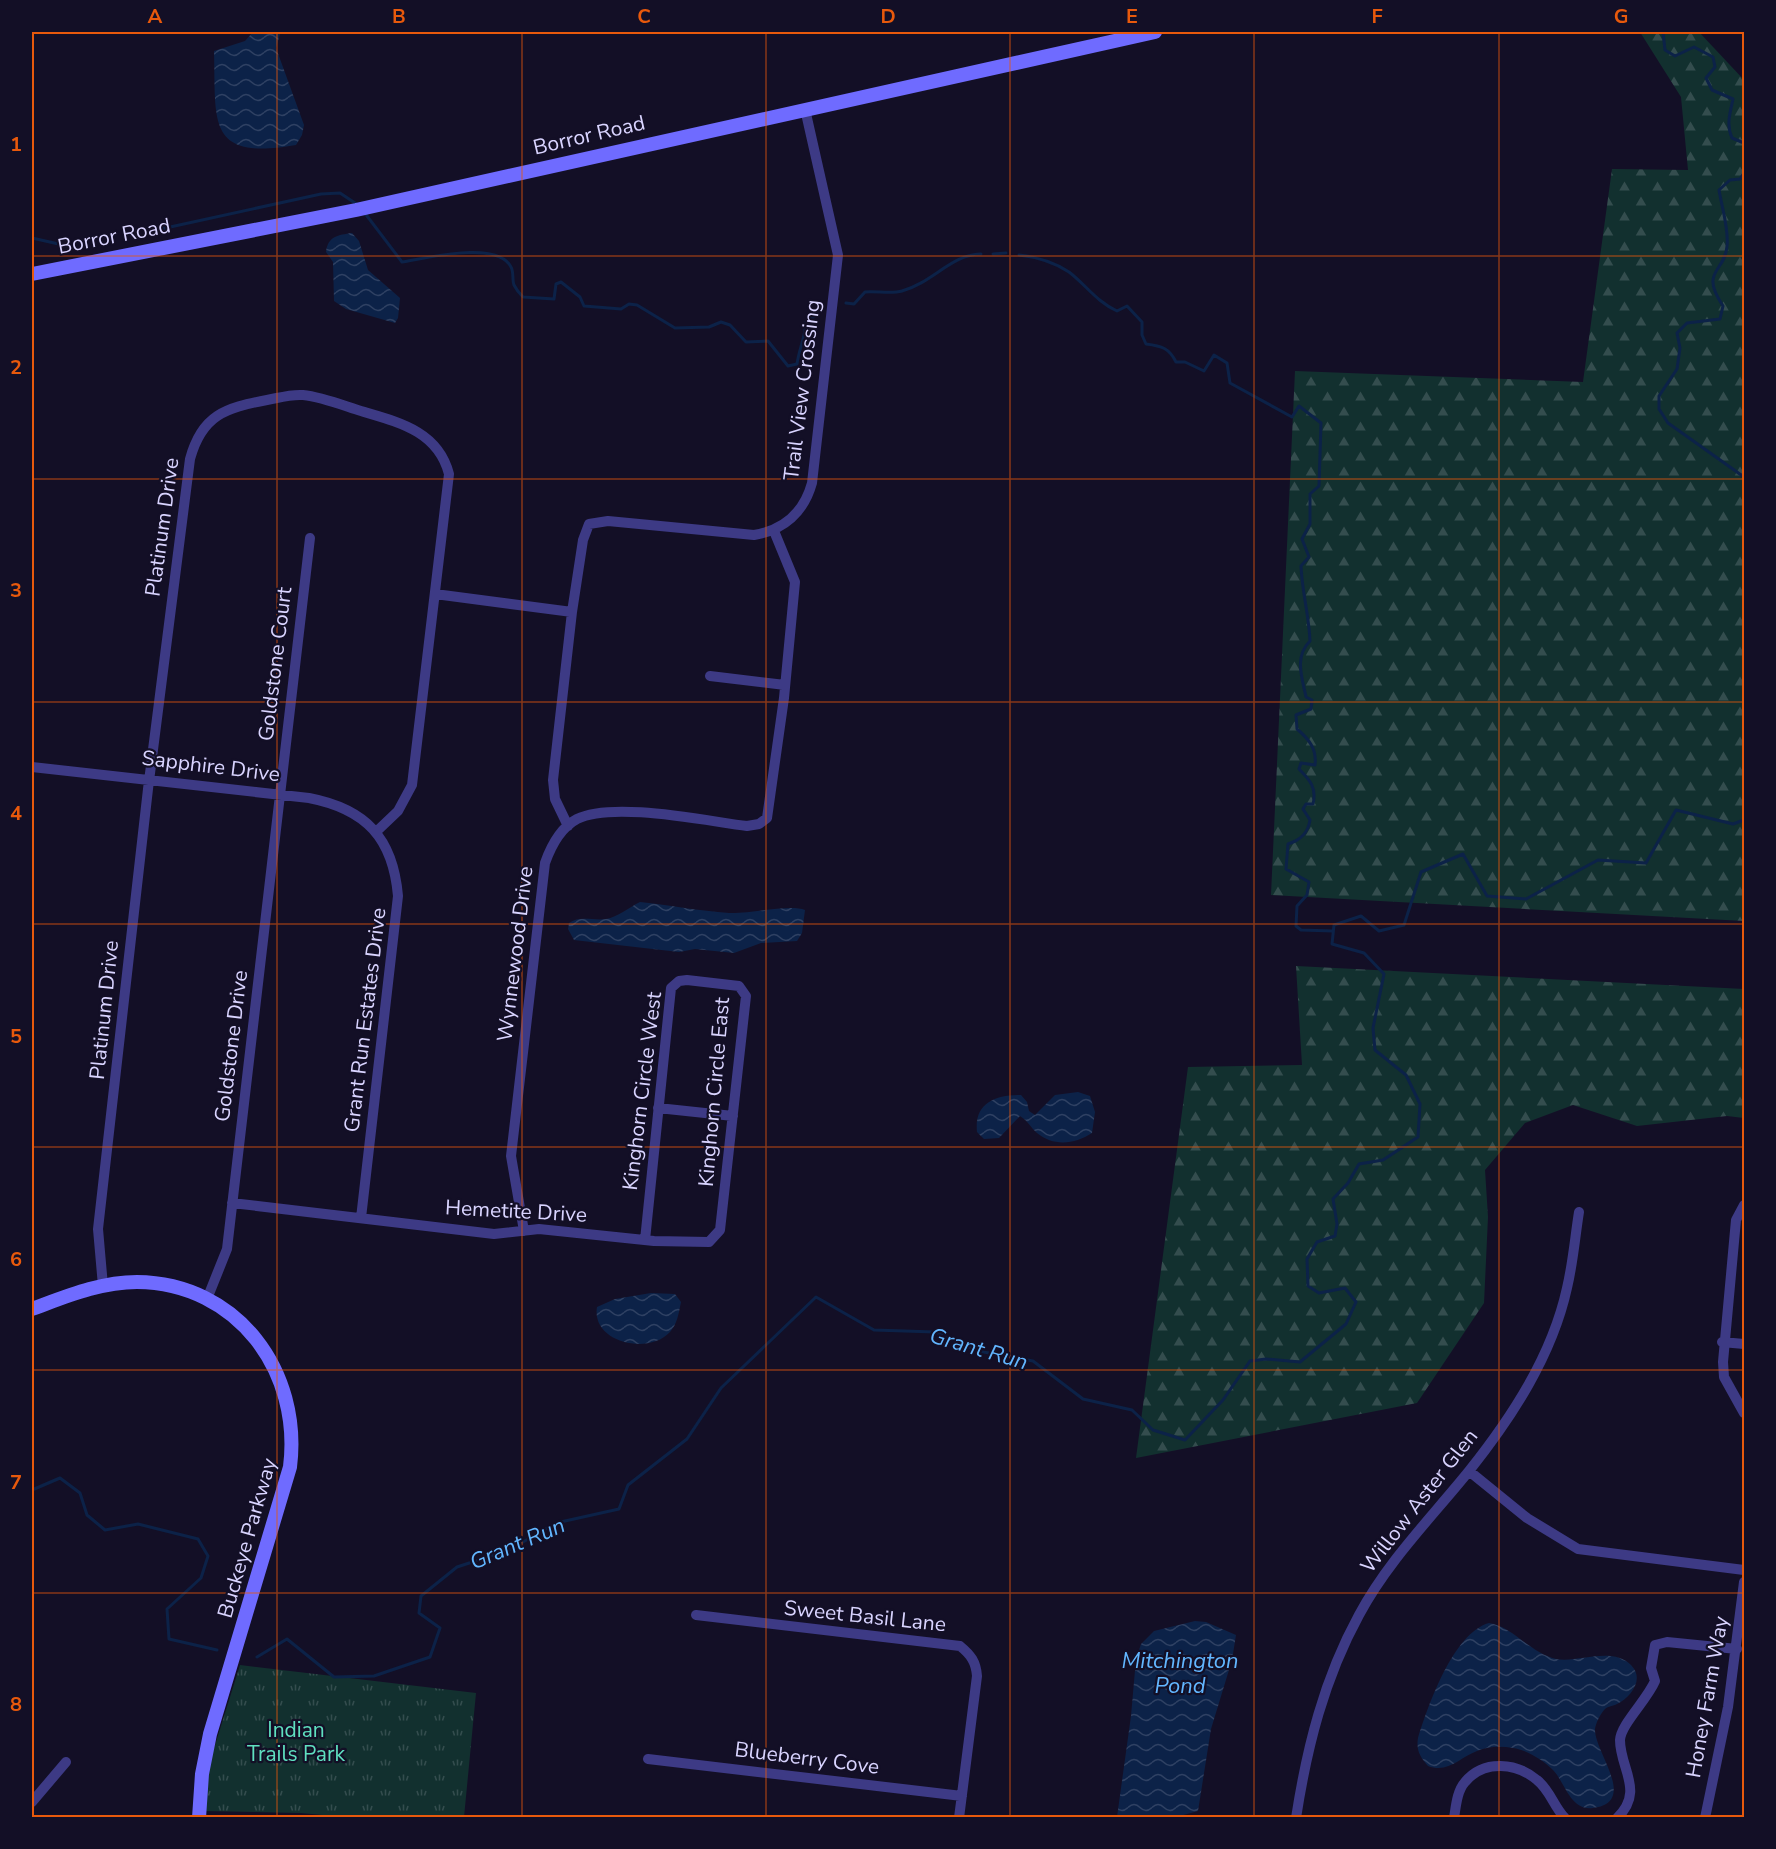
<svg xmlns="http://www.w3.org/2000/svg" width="1776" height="1849" viewBox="0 0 1776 1849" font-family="'Nunito Sans',sans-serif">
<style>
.forest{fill:url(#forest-firs)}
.park{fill:url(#park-tufts)}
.water{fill:url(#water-waves)}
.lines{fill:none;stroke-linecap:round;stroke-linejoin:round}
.stream{stroke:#0c2248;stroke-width:3}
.street{stroke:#3d3a85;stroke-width:10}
.secondary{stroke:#6f6bff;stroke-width:14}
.grid{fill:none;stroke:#e8590c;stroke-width:1.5;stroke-opacity:0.55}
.labels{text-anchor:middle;stroke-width:4.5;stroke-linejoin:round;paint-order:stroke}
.street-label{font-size:21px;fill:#d9d4ff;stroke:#130f26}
.park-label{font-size:21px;fill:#5fe0c0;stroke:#130f26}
.water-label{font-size:22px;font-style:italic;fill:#62b6ff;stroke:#130f26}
.neatline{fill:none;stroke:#e8590c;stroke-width:2}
.grid-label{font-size:20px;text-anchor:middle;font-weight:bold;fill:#e8590c}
</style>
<defs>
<pattern id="forest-firs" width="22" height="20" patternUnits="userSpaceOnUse" patternTransform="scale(1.5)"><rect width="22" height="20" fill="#12302f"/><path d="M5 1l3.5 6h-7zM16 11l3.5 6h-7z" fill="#344d4e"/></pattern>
<pattern id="park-tufts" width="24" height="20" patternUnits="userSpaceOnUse" patternTransform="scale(1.5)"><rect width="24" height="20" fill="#12302f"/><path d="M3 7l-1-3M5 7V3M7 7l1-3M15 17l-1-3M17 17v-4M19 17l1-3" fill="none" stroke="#344d4e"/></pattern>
<pattern id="water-waves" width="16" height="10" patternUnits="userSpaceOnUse" patternTransform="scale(1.5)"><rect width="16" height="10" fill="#0c2248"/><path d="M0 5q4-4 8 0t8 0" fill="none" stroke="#2f4163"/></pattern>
</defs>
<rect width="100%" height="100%" fill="#130f26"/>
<path class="forest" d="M1640,32H1699L1744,80V921L1271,895L1295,371L1583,382L1612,169L1688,170L1681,97Z
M1296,966L1744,989V1118L1727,1116L1637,1126L1573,1105L1525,1123L1485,1170L1488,1217L1484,1303L1417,1403L1136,1458L1188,1067L1302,1065Z"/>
<path class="park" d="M240,1665L476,1693L464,1817L355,1818L301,1813L204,1811L211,1758Z"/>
<path class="water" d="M253,32L280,34L276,48L304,125L302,135L296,145C206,161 216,122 214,51L245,41Z
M352,233L359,241L368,270L400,298L398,318L395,323L346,309L334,301L333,262L326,252C328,236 338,235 352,233Z
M640,902C670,905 699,911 729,913C750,914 789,904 805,910L802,933L797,941L761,943L734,953L695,949L679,952L574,940L568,929L569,923C580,915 593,921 606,919C618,917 628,908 640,902Z
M1078,1092L1090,1096L1095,1112L1092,1133C1075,1144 1054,1147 1037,1133C1031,1128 1028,1121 1020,1116L999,1138L984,1139L977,1132C974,1103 995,1095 1021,1095L1027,1102L1029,1111L1035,1115L1055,1095Z
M651,1293L675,1294L681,1302C679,1312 677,1325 670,1332C648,1356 591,1342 597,1307L615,1299Z
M1195,1621L1206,1622L1236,1635L1232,1660L1211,1729L1198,1811L1176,1817H1117L1131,1716L1136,1659L1141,1644L1154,1631Z
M1489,1623C1512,1626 1530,1653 1556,1659C1579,1663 1612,1646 1631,1665C1645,1679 1631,1697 1617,1704C1613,1706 1608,1706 1605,1709C1600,1714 1596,1723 1595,1729C1594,1752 1639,1802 1593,1808C1570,1811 1565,1782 1553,1770C1543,1760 1527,1750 1513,1748C1501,1746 1489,1746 1477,1751C1460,1757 1448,1774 1428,1766C1420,1757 1416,1750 1418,1738C1428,1706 1453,1633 1489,1623Z"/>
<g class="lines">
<path class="stream" d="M1663,32L1665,50L1675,56L1694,47L1713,57L1715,67L1706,78L1712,90L1733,99C1730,113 1726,125 1732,138L1744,143
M1744,173L1740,179L1730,180L1719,190C1722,208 1729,229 1727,246C1725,273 1699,270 1723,306L1720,319L1687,323L1677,333L1680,348L1677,369L1659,396V409L1668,423L1744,477
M364,212L402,262C427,258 497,240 511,267C514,272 512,280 514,285C516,289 520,294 523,297L554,299L556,284L561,282L580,297L584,306L621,309L629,304L637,305L675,328L709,327L721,322L730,325L746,342L768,341L788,366L797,364C799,349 805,338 806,322L815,316
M161,229L321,194L340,193L358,205
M32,238L72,247
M993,254L1006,253
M1019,255C1037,257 1054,262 1069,272C1086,285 1097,302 1117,311L1127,306L1142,322V335L1146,344C1162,346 1169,348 1176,362H1185L1204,371L1214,355L1227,363L1230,383L1292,417L1299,406L1321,423L1319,486L1310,494V524L1302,539L1309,557L1301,566C1302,592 1309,615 1310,641C1294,657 1302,677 1306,697L1312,700L1311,709L1296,715L1297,729C1309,739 1317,749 1315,765L1301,763L1299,769C1310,780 1317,788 1313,804H1306L1303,809L1310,820C1308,833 1301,840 1288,844L1286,869L1309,882L1307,895L1297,906L1296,926L1301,930L1333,931
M846,303L854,304L865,292C877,291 892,294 902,291C932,283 952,254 981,254
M32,1490L60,1478L80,1493L87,1515L105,1530L138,1524L198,1539L208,1556L201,1578L167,1609L169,1639L217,1650
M257,1657L287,1639L334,1677L374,1676L430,1657L440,1628L419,1613L421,1596L457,1567L509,1550L556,1523L619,1509L628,1485L687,1439L721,1388L816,1297L874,1330L935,1332L978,1351L1033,1361L1083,1399L1132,1410L1153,1430L1185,1440L1223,1400L1250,1361L1266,1359L1300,1362L1346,1324L1356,1302L1345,1288L1319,1293L1308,1286L1307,1259L1317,1242L1335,1236L1337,1224L1333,1199L1348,1183L1359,1164L1383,1160L1418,1137L1420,1104L1406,1075L1375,1050L1373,1028L1384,974L1364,953L1332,944L1334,925L1361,916L1379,931L1404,925L1421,872L1463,854L1487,896L1526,899L1598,860L1646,863L1676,810L1733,824L1744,820"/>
<path class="street" d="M435,594L572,612
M710,676L785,685
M32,767L309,798C366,809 393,838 398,896L361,1218
M568,826L555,799L553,780L572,612L583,540L589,524L608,521L754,535C784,530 804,512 812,483L838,255L805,109
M658,1108L733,1116
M232,1203L494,1234L539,1229L654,1241L709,1242L720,1230L746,996L739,986L687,980L679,981L671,988L645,1240
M1744,1205L1736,1220L1723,1362L1724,1377L1744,1413
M524,1231L511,1156L545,863C551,846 560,828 577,819C613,801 706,821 747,826L759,824L767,818L784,698L795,582L774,531
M103,1286L98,1229L148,789L190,459C202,415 225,408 267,400C278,398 291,394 303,395C322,397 342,405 361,411C398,422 438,431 449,474L412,785L398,811L377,831
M207,1299L227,1249L310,538
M1722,1342L1744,1344
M1469,1471L1527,1518L1578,1549L1744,1570
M696,1615L960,1646C971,1655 976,1662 977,1676L959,1818
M648,1759L962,1796
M32,1802L66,1762
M1296,1818C1307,1747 1324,1679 1359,1615C1388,1561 1431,1518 1469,1471C1512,1417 1552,1356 1567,1288C1573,1263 1575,1237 1579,1212
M1454,1818C1456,1806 1457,1791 1465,1782C1484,1759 1517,1763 1537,1780C1550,1790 1554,1807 1565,1818
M1617,1818C1645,1791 1620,1769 1620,1740C1621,1724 1647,1700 1655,1681L1651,1668L1655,1645L1667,1642L1737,1649
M1705,1818L1728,1707L1744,1582"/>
<path class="secondary" d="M32,274L356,210L1155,32
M32,1309C65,1297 100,1282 137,1282C238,1283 302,1372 290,1467L210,1734L202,1774L199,1818"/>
</g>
<path class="grid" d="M277,32V1818M522,32V1818M766,32V1818M1010,32V1818M1254,32V1818M1499,32V1818M32,256H1744M32,479H1744M32,702H1744M32,924H1744M32,1147H1744M32,1370H1744M32,1593H1744"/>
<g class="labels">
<g class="street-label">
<text transform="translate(589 135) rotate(-13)" y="7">Borror Road</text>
<text transform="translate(114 236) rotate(-11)" y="7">Borror Road</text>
<text transform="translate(802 390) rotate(-83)" y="7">Trail View Crossing</text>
<text transform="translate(162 527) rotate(-82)" y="7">Platinum Drive</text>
<text transform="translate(275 664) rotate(-83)" y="7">Goldstone Court</text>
<text transform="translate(211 766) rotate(7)" y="7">Sapphire Drive</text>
<text transform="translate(515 954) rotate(-83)" y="7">Wynnewood Drive</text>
<text transform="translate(104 1010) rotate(-84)" y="7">Platinum Drive</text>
<text transform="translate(365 1020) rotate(-83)" y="7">Grant Run Estates Drive</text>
<text transform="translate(231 1046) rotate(-83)" y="7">Goldstone Drive</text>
<text transform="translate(642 1091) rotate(-83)" y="7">Kinghorn Circle West</text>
<text transform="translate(714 1092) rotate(-85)" y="7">Kinghorn Circle East</text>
<text transform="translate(516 1211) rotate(3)" y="7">Hemetite Drive</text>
<text transform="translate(1419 1501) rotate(-52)" y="7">Willow Aster Glen</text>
<text transform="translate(247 1538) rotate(-74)" y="7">Buckeye Parkway</text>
<text transform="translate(865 1616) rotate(6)" y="7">Sweet Basil Lane</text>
<text transform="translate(1707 1697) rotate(-80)" y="7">Honey Farm Way</text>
<text transform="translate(807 1758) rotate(7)" y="7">Blueberry Cove</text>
</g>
<g class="park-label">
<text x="296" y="1737">Indian<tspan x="296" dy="24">Trails Park</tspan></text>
</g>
<g class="water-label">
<text transform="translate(979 1348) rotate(16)" y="8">Grant Run</text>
<text transform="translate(517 1543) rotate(-23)" y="8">Grant Run</text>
<text x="1180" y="1668">Mitchington<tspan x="1180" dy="25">Pond</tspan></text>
</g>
</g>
<rect width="1776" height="1849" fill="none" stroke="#130f26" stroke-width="66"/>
<rect x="33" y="33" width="1710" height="1783" class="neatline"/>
<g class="grid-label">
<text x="155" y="23">A</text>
<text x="399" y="23">B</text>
<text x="644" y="23">C</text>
<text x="888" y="23">D</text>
<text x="1132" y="23">E</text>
<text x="1377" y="23">F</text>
<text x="1621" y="23">G</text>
<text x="16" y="151">1</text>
<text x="16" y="374">2</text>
<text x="16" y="597">3</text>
<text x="16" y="820">4</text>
<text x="16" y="1043">5</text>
<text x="16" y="1266">6</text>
<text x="16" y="1489">7</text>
<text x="16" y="1711">8</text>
</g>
</svg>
